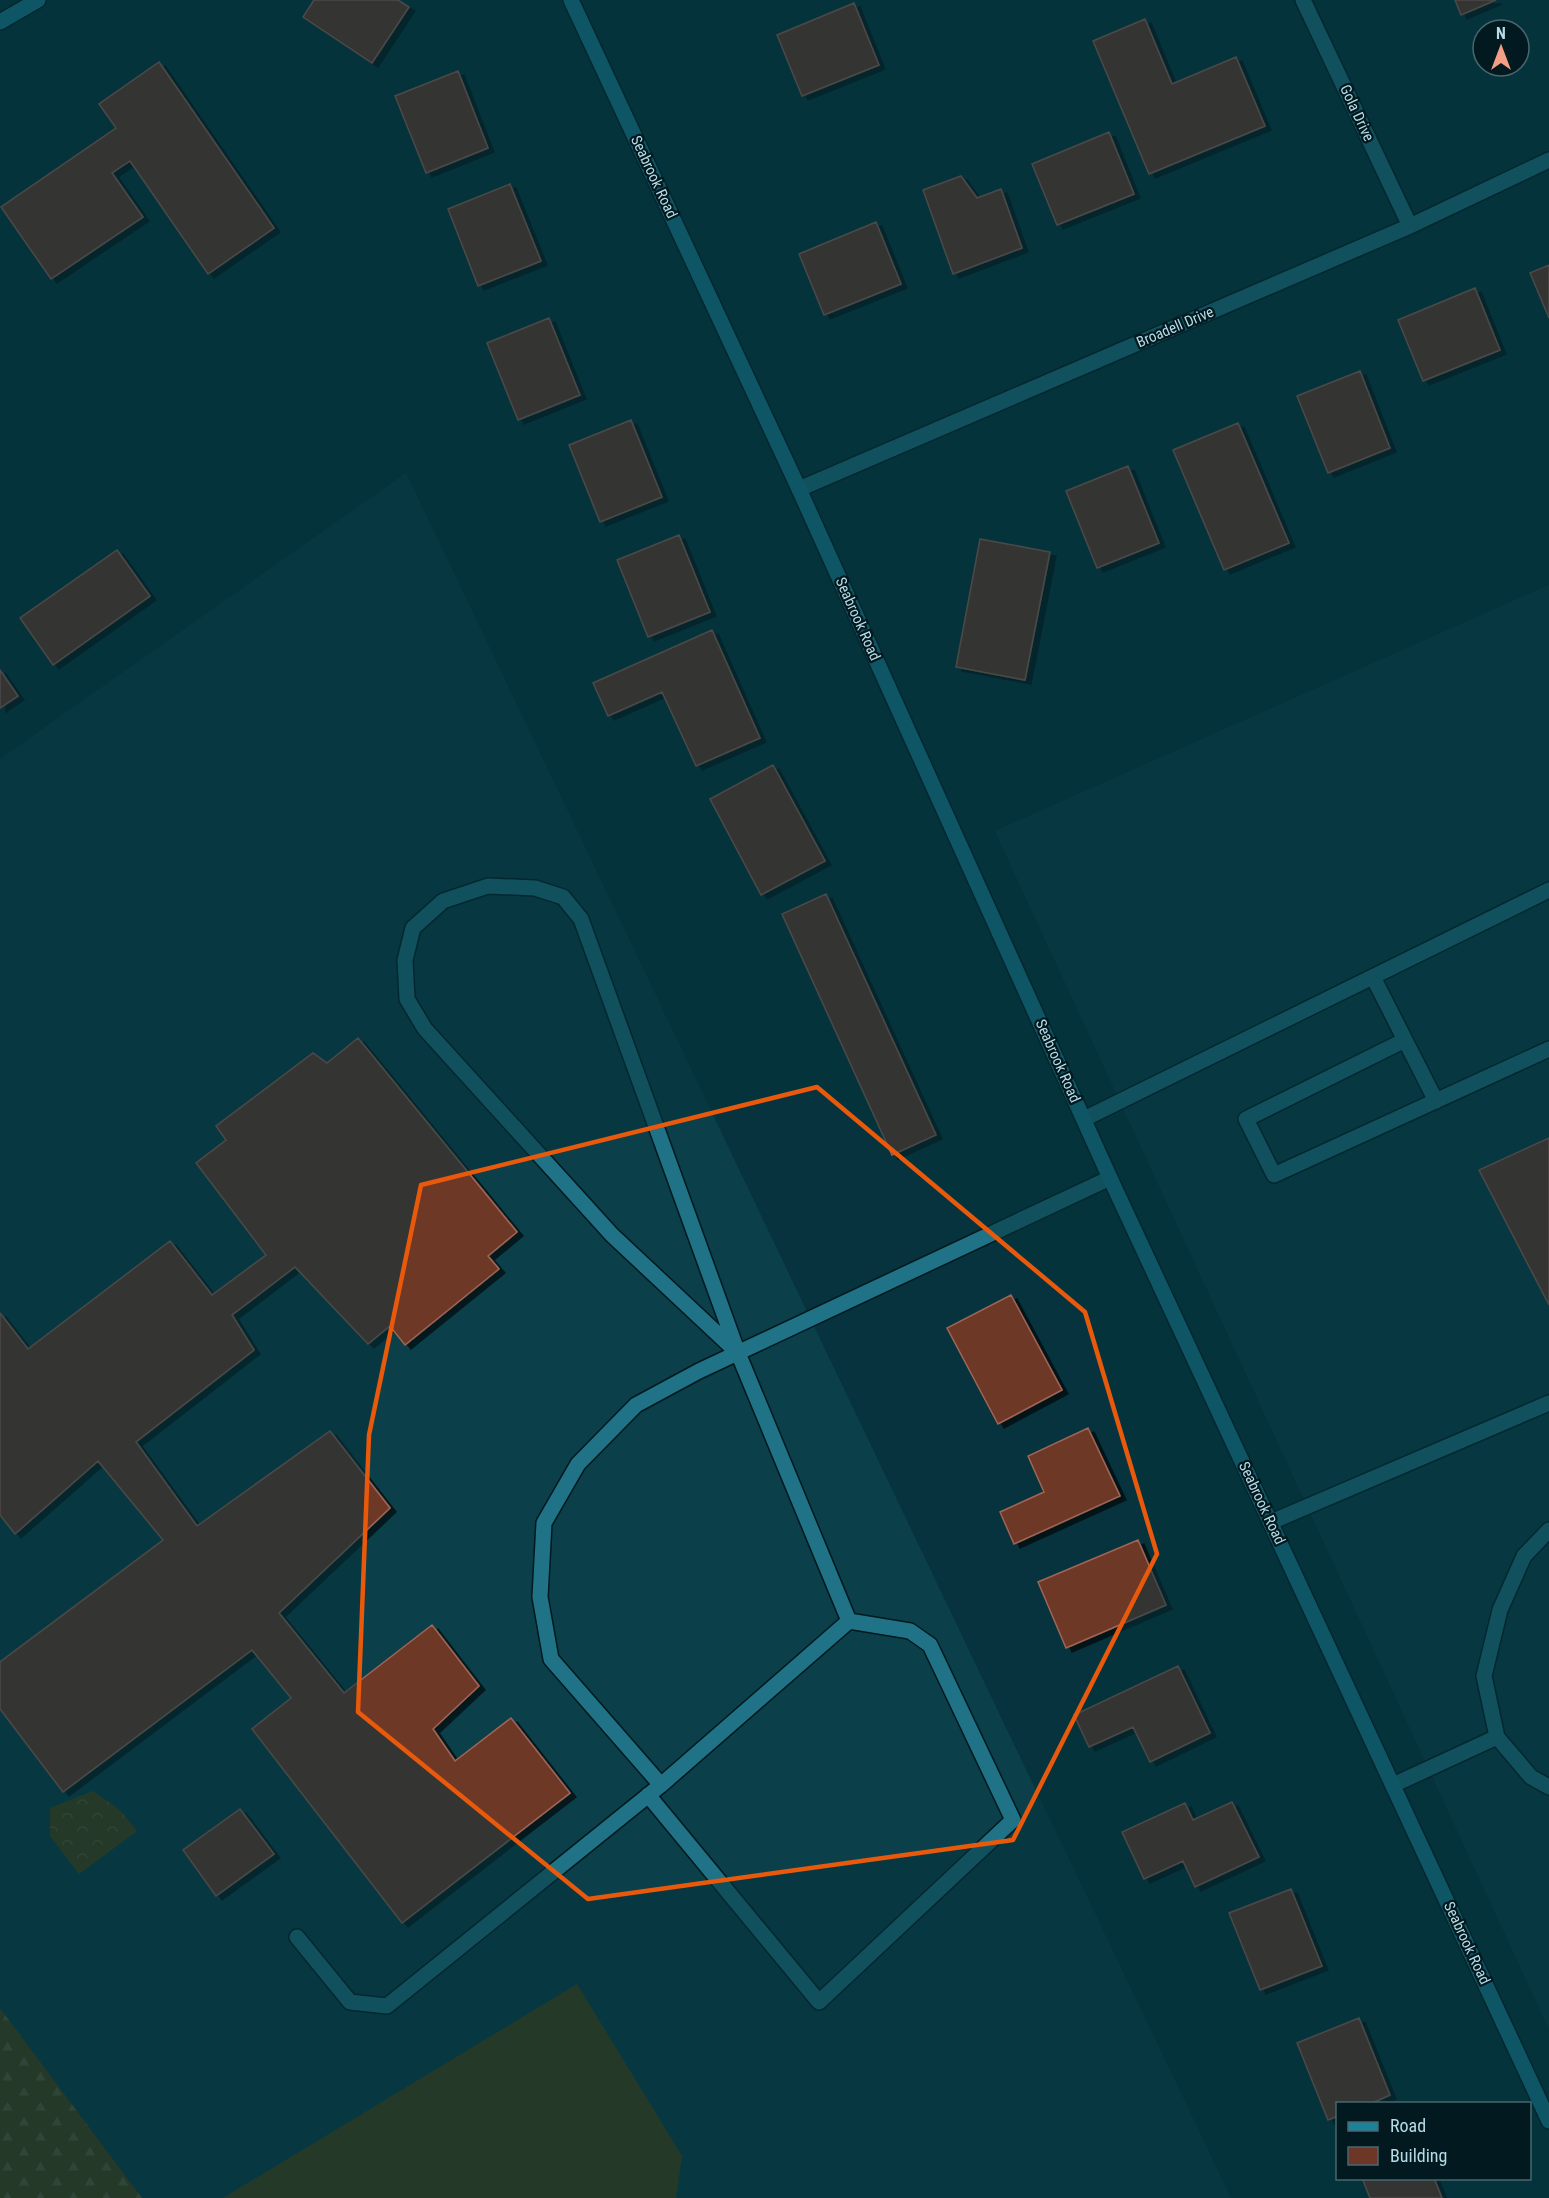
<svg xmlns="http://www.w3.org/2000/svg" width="1549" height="2198" viewBox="0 0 1549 2198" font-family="'Roboto Condensed',sans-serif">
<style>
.built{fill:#0b3f4a}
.grass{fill:#4a4010}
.forest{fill:url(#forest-firs)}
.park{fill:url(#park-crowns)}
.building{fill:#6d3728;stroke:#a16555;stroke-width:1.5;filter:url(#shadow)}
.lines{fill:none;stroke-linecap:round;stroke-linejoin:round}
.lane-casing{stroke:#02191f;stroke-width:18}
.street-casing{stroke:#02191f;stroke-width:18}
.secondary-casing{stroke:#02191f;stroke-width:18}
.lane{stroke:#207386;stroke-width:15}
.street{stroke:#207386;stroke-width:15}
.secondary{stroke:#1a8299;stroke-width:15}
.marked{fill:none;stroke:#e8590c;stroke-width:4.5;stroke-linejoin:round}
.labels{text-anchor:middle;stroke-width:4.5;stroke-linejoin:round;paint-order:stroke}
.street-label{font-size:15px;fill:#b7dbe6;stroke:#02191f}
</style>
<defs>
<pattern id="forest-firs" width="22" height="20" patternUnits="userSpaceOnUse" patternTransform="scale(1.5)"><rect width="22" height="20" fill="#4a4010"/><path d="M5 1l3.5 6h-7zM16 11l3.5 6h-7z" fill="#625b33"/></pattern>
<pattern id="park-crowns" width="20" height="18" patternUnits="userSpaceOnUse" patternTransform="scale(1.5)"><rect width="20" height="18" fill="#4a4010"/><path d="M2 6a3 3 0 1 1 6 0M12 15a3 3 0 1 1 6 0" fill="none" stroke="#625b33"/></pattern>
<filter id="shadow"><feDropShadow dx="6" dy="4" stdDeviation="0" flood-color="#0009"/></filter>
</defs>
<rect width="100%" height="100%" fill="#06333d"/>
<path class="built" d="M406,473L1231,2198H142L0,2008V759Z
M1549,585V2029L995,831Z"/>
<path class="grass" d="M577,1984L682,2156L676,2198H223Z"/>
<path class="forest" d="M0,2008L142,2198H0Z"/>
<path class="park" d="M93,1791L120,1810L137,1831L79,1874L50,1836V1808Z"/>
<path class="building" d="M314,0H398L409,7L372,63L303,17Z
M1455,0H1496L1461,15Z
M854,3L879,65L802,96L777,35Z
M1145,19L1172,84L1236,57L1265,126L1149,174L1093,41Z
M159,62L274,228L208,274L130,161L112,173L143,217L51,279L1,207L116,128L99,104Z
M458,71L488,148L426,173L395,96Z
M1109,132L1134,194L1057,225L1032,164Z
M961,176L977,198L1001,189L1022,248L953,274L923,190Z
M510,184L541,261L478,286L448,209Z
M876,222L901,284L824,315L799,254Z
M1549,265V318L1530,273Z
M1475,288L1500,350L1423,381L1398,320Z
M549,318L580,395L518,420L487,343Z
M1360,371L1390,448L1328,473L1297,396Z
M631,420L662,497L600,522L569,445Z
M1238,423L1289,543L1224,570L1173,450Z
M1128,466L1159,543L1097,568L1066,491Z
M679,535L710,612L648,637L617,560Z
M980,539L1050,552L1025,680L956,667Z
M117,550L150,596L53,665L20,618Z
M712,630L760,738L696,766L662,692L608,716L593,683Z
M0,670L18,696L0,708Z
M773,765L825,861L761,895L710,799Z
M826,894L936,1135L892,1155L782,914Z
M358,1038L517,1232L488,1256L499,1269L405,1345L390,1326L368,1344L295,1267L232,1315L254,1350L136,1442L197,1526L330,1431L390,1508L279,1613L344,1693L432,1625L479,1686L433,1729L455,1761L511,1718L570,1793L402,1923L252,1729L291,1698L252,1650L63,1792L0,1709V1662L163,1540L98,1461L15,1534L0,1515V1313L28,1349L170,1241L212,1295L266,1255L196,1163L226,1140L216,1126L313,1053L327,1063Z
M1549,1138V1305L1479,1170Z
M1011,1295L1062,1390L998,1424L947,1328Z
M1088,1428L1120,1496L1014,1544L1000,1512L1044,1492L1028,1456Z
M1138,1540L1166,1605L1066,1648L1038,1582Z
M1178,1666L1210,1733L1150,1762L1133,1727L1089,1747L1074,1715Z
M1232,1802L1259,1857L1195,1887L1183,1861L1144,1879L1122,1832L1185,1803L1193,1820Z
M240,1809L274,1854L216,1896L183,1850Z
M1291,1889L1322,1966L1260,1990L1229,1913Z
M1359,2018L1390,2095L1370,2104H1338V2116L1328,2120L1297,2043Z
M1362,2178H1434L1442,2198H1370Z"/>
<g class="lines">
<g class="lane-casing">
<path id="lane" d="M1373,977L1436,1101
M1405,1040L1246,1119L1274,1175L1549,1049
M1084,1119L1549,890
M1271,1522L1549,1403
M1549,1530L1524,1556L1500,1610L1484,1676L1497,1737L1531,1777L1549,1787
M661,1785L551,1659L540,1597L544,1523L578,1464L636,1405L699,1371L1110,1178
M1393,1785L1497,1737
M648,1795L819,2002L1013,1820L930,1645L910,1631L849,1621
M297,1937L350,2002L387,2006L661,1785L849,1621L738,1353L581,919L563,897L535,888L488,886L443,901L413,928L405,960L407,999L425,1029L612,1235L738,1353"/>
</g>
<g class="street-casing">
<path id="street" d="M1303,0L1410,226
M799,489L1410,226L1549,160"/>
</g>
<g class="secondary-casing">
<path id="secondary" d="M571,0L799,489L1110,1178L1549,2121
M0,22L38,0"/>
</g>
<use href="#lane" class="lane"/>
<use href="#street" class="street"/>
<use href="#secondary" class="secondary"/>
</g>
<path d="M0 0H1549V2198H0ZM817,1087L1085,1312L1157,1554L1013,1840L588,1899L358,1712L369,1435L421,1185Z" fill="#06333d" fill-opacity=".55" fill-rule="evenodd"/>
<path class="marked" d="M817,1087L1085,1312L1157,1554L1013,1840L588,1899L358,1712L369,1435L421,1185Z"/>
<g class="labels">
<g class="street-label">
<text transform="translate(1357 113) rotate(65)" y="5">Gola Drive</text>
<text transform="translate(654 177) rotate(65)" y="5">Seabrook Road</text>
<text transform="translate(1175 327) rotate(-23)" y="5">Broadell Drive</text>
<text transform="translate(858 619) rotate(66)" y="5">Seabrook Road</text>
<text transform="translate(1058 1061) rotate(66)" y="5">Seabrook Road</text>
<text transform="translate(1262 1503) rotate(65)" y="5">Seabrook Road</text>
<text transform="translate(1467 1943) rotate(65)" y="5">Seabrook Road</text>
</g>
</g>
<rect x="1336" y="2102" width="195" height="78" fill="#02191f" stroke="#4a676f" stroke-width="1.5"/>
<rect x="1348" y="2122" width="30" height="9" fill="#1a8299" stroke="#4a676f" stroke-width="1.5"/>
<text x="1390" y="2132" font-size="18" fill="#b7dbe6">Road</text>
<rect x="1348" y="2147" width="30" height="18" fill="#6d3728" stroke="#4a676f" stroke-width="1.5"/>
<text x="1390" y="2162" font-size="18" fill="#b7dbe6">Building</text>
<g transform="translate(1501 48)"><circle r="28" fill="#02191f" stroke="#4a676f" stroke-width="1.5"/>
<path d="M0-4.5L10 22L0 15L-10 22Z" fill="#f49e86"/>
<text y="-9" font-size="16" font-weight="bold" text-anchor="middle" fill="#b7dbe6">N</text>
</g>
</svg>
